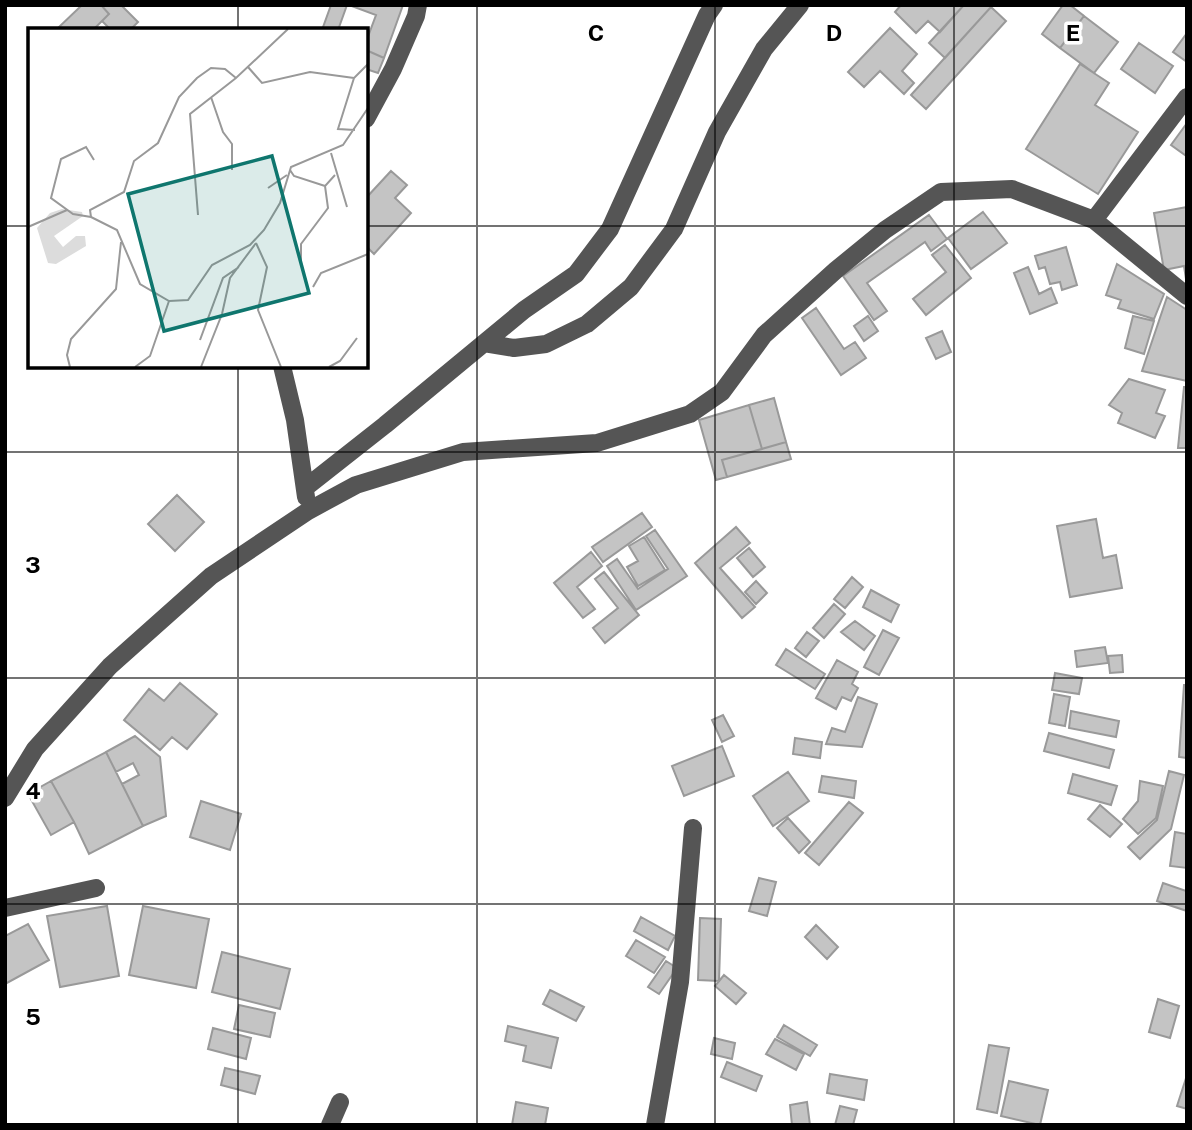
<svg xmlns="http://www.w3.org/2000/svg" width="1192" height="1130" viewBox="0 0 1192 1130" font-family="'Public Sans',sans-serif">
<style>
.building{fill:#c4c4c4;stroke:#999;stroke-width:2}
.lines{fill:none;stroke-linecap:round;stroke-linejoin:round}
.minor{stroke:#555;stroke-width:18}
.grid{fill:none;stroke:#000;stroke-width:2;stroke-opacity:0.55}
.inset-road{fill:none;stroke:#999;stroke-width:2}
.view{fill:#0f766e;fill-opacity:0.15;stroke:#0f766e;stroke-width:3.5}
.inset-edge{fill:none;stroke:#000;stroke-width:3.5}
.grid-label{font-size:23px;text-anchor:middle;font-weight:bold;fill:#000;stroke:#fff;stroke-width:7;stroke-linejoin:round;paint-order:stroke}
</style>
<rect width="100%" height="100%" fill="#fff"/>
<path class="building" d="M82,5H101L109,14L93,30H62L59,27Z
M101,5H121L138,22L130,30H111L102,21L109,14Z
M331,5H347L338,30H322Z
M349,5H403L384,58L366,50V42L376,15Z
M901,5H964L940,32L928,21L916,33L895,12Z
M964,5H988L991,7L945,58L929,43Z
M1063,5H1070L1084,16L1060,48L1042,34Z
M991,7L1006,21L926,109L911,95Z
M1084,16L1118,42L1094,73L1060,48Z
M890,28L917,54L902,71L914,83L904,94L880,71L864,87L848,72Z
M1187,33V62L1173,52Z
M1139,43L1173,66L1155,93L1121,69Z
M366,50L384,58L378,73L366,69Z
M1080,64L1109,83L1095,105L1138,132L1098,194L1026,149Z
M1187,123V154L1185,155L1171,145Z
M391,171L407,185L395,198L411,213L374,254L366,246V198Z
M1187,207V279H1186L1184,266L1164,270L1154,213Z
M983,212L1007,243L971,269L948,238Z
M929,215L947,239L931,251L925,242L867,283L887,311L874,320L843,276Z
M945,245L971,278L926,315L913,299L946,272L932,255Z
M1066,247L1077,285L1062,290L1060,282L1050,284L1045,267L1039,269L1035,256Z
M1117,264L1164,294L1154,319L1118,308L1121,300L1106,295Z
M1028,267L1039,294L1051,288L1057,303L1030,314L1014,273Z
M1167,297L1187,310V381L1142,371Z
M816,308L844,349L855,342L866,358L841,375L802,318Z
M868,316L878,331L864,341L854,326Z
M1133,316L1154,321L1144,354L1125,348Z
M942,331L951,352L936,359L926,338Z
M1129,379L1165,390L1156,413L1165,416L1155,438L1118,423L1122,413L1109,405Z
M1184,387H1187V448H1178Z
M774,398L786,442L762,449L749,405Z
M749,405L762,449L722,460L727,477L716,480L699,420Z
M786,442L791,459L727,477L722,460Z
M177,495L204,522L175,551L148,524Z
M642,513L652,527L603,562L592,547Z
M1096,519L1103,558L1116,555L1122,588L1070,597L1057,526Z
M736,527L750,543L720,568L755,607L742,618L695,563Z
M655,530L687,576L636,610L607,566L617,559L638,589L668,569L646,536Z
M644,537L665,570L638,586L627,567L638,561L629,546Z
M749,548L765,567L753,577L737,558Z
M591,552L602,566L577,587L595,609L583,618L554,583Z
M604,572L639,615L605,643L593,628L618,608L595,579Z
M852,577L863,587L845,608L834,599Z
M756,581L767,593L756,604L745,592Z
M871,590L899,605L891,622L863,607Z
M834,604L845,614L824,638L813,628Z
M855,621L875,636L864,650L841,632Z
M883,630L899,638L879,675L864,667Z
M807,632L819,641L806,657L795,648Z
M1105,647L1108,663L1077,667L1075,651Z
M786,649L825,674L815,689L776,665Z
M1122,655L1123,672L1110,673L1108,656Z
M837,660L858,672L852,684L858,688L851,701L842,697L836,709L816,698Z
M1055,673L1082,678L1079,694L1052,690Z
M180,683L217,714L187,749L172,737L160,750L124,720L149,689L164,701Z
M1184,685H1187V758L1179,757Z
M1054,694L1070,697L1065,726L1049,723Z
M858,697L877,704L862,747L826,744L832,728L845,732Z
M1071,711L1119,721L1116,737L1069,728Z
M723,715L734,736L722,742L712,720Z
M1049,733L1114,750L1109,768L1044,751Z
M135,736L160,757L166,816L143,826L122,784L139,775L133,763L116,772L106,752Z
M795,738L822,742L820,758L793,754Z
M722,746L734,776L684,796L672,766Z
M106,752L143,826L89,854L74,822L51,781Z
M1169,771L1184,775L1171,829L1140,859L1128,847L1157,820Z
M788,772L809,801L773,826L753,796Z
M1073,774L1117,786L1111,805L1068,793Z
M822,776L856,781L854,798L819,792Z
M51,781L74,822L51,835L28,794Z
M1140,781L1163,786L1156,818L1138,834L1123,819L1138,801Z
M201,801L241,814L230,850L190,837Z
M849,802L863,813L819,865L805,853Z
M1100,805L1122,824L1110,837L1088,819Z
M788,818L810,842L799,853L777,828Z
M1175,832L1187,834V868L1170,866Z
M759,878L776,882L767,916L749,911Z
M1163,883L1186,891L1187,888V911L1157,901Z
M107,906L119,976L60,987L47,916Z
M143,906L209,919L196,988L129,975Z
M641,917L675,936L668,950L634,931Z
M700,918L721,919L719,981L698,980Z
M28,924L49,960L5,984V936Z
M816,925L838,947L827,959L805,937Z
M636,940L665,957L654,973L626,956Z
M222,952L290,969L280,1009L212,992Z
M666,961L677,968L659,994L648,987Z
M724,975L746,993L736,1004L715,986Z
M550,990L584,1007L576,1021L543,1004Z
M1158,999L1179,1006L1170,1038L1149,1032Z
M239,1005L275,1013L270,1037L234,1029Z
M784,1025L817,1045L810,1056L777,1037Z
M508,1026L558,1038L551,1068L523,1061L526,1046L505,1041Z
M213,1028L251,1038L246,1059L208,1049Z
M714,1038L735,1043L732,1059L711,1054Z
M775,1039L804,1054L796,1070L766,1054Z
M989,1045L1009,1048L997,1113L977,1109Z
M727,1062L762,1076L756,1091L721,1077Z
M225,1068L260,1076L255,1094L221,1085Z
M830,1074L867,1080L864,1100L827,1093Z
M1187,1075V1109L1177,1106Z
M1009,1081L1048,1090L1040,1125L1001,1116Z
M516,1102L548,1108L545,1125H512Z
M807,1102L810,1125H792L790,1105Z
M840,1106L857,1110L853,1125H835Z"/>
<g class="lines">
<path class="minor" d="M366,119L393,69L416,16L418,5
M1094,220L1187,97
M484,343L514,348L546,344L587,324L631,287L674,229L717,132L764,49L800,5
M282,366L295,420L306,497
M305,488L385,425L524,310L576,274L610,229L707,15L714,5
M5,798L35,749L110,666L211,576L308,511L356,485L463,452L597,443L690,414L722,392L764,335L836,270L885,230L941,192L1012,189L1094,220L1187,296
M5,908L96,888
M330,1125L340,1102
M655,1125L680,982L693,828"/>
</g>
<path class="grid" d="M238,5V30M477,5V1125M715,5V1125M954,5V1125M5,226H30M366,226H1187M238,366V1125M5,452H1187M5,678H1187M5,904H1187"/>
<g transform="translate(28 28)">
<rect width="340" height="340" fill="#fff"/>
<path d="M34,181L54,184L55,188L26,208L35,219L48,208H57L58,218L28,236L20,235L9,200L22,185Z" fill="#dcdcdc"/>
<path class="inset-road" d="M260,1L208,50L197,41L183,40L169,50L151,69L130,115L106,133L96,164L62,182L63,189L89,202L112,256L141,273L160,272L184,237L222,217L236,202L252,175L263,139L315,117L340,80M220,39L234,55L282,44L326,50M183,69L195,104L204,116V142M327,102L310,101L326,50L340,36M303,125L319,179M262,142L266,148L297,158M240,160L259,147M170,187L162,86L208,50M63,189L45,186L23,170L33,131L58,119L66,132M0,199L39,182M228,215L239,239L230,282L253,339M273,233V216L300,180L297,158L307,147M285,259L293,245L340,226M172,312L195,250L211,239M42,339L39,327L43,311L88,261L93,214M107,339L122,328L141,273M173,339L194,286L202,250L228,215M301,339L312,333L329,310"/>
<path class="view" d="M244,128L281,265L136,303L100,166Z"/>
<rect width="340" height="340" class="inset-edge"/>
</g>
<g class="grid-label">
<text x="596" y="41">C</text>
<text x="834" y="41">D</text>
<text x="1073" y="41">E</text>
<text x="33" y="573">3</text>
<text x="33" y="799">4</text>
<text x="33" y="1025">5</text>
</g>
<rect width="1192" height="1130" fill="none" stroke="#000000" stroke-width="14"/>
</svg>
